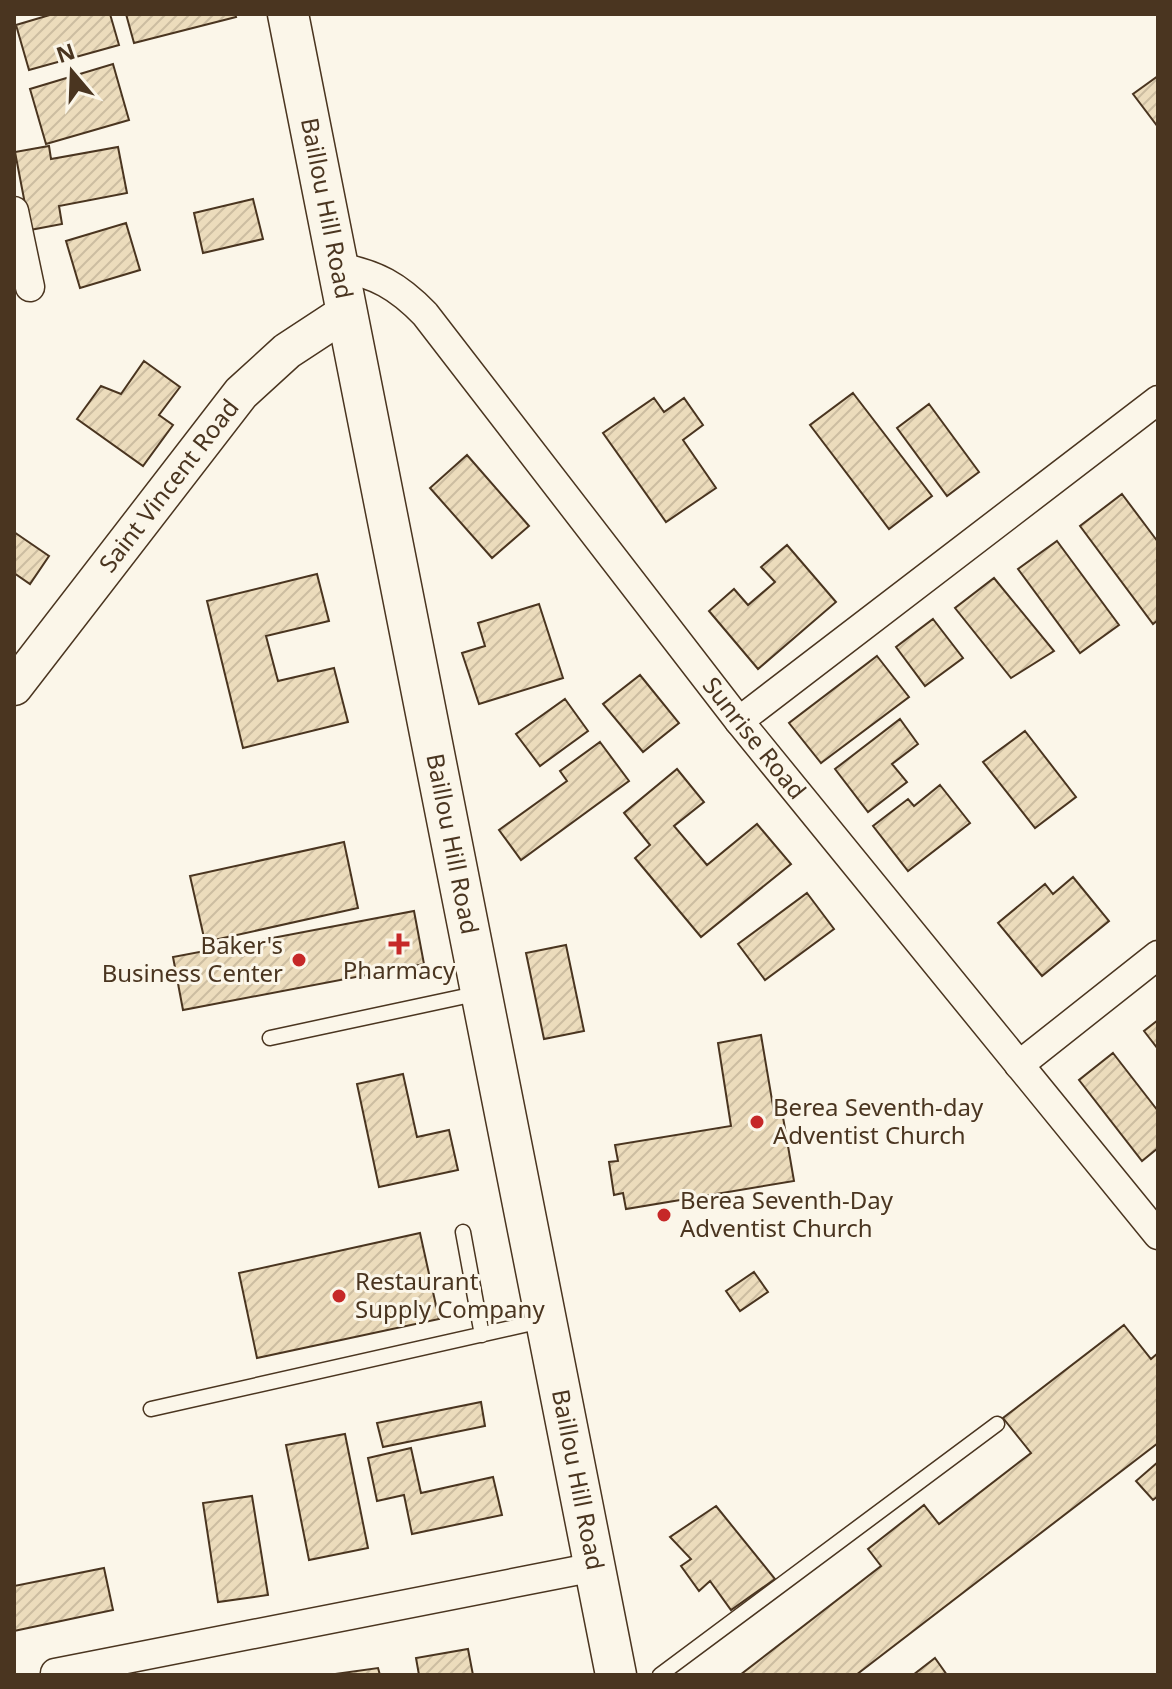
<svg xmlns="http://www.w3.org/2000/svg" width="1172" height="1689" viewBox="0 0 1172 1689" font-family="'Noto Sans',sans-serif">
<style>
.building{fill:url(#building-hatch);stroke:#4a3520;stroke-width:2}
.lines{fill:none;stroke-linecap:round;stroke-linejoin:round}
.service-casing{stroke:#4a3520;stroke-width:17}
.minor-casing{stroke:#4a3520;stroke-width:31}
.tertiary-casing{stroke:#4a3520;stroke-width:39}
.secondary-casing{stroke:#4a3520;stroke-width:43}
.service{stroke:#fbf6e9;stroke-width:14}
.minor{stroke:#fbf6e9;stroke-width:28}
.tertiary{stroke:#fbf6e9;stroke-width:36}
.secondary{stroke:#fbf6e9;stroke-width:40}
.poi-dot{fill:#c62828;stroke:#fbf6e9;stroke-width:3}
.labels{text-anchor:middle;stroke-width:6;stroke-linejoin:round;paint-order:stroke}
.street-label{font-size:24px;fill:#4a3520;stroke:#fbf6e9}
.poi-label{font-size:24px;fill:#4a3520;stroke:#fbf6e9;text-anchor:start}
</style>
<defs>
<pattern id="building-hatch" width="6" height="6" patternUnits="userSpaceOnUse" patternTransform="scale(2)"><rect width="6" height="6" fill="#ecdcbc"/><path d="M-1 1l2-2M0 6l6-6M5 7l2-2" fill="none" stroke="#ccbda1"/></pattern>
</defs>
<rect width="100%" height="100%" fill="#fbf6e9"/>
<path class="building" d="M53,14H110L119,45L29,70L16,25Z
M126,14H235L236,17L134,43Z
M113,64L129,120L46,144L30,89Z
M1158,76V127L1133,94Z
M49,146L51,159L118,147L127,193L59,206L62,224L30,230L15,152Z
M253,199L263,239L203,253L194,213Z
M126,223L140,270L80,288L66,241Z
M144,361L180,387L159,415L173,425L143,466L77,419L101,386L121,394Z
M853,393L932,496L889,529L810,425Z
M654,398L664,412L684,398L703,425L683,440L716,488L666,522L603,433Z
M929,404L979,472L947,496L897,428Z
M467,455L529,526L492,558L430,488Z
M1122,494L1158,542V620L1153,624L1080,526Z
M14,532L49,556L30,584L14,573Z
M1057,541L1119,625L1080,653L1018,569Z
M787,545L836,602L758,669L709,611L734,589L748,605L775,582L761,567Z
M317,574L329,621L266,636L278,681L334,668L348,722L243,748L207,601Z
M994,578L1054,651L1011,678L955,608Z
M539,604L563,678L479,704L462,653L485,646L478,623Z
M933,619L963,658L925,686L896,647Z
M877,656L909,697L821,763L789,723Z
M640,675L679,723L643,752L603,704Z
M565,699L588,731L540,766L516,734Z
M900,719L918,744L892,764L907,782L868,812L835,769Z
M1025,731L1076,797L1035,828L983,762Z
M600,742L629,781L521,860L499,830L567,781L560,771Z
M677,769L704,802L674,826L707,865L757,824L791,864L701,937L635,858L650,845L624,813Z
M940,785L970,823L908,871L873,826L908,799L914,806Z
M344,842L358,908L205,942L190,876Z
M1073,877L1109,921L1042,976L998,923L1045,884L1053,894Z
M807,893L834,929L765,980L738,944Z
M414,911L424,964L183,1010L173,957Z
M566,945L584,1031L544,1039L526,953Z
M1158,1020V1049L1144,1031Z
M761,1035L775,1118L783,1117L794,1181L626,1209L623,1193L614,1195L609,1162L618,1161L615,1145L731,1126L718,1043Z
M1113,1053L1158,1111V1148L1142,1161L1079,1080Z
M403,1074L417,1137L449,1130L458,1170L379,1187L357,1084Z
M420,1233L439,1319L257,1358L239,1273Z
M754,1272L768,1292L740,1311L726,1291Z
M1124,1325L1151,1359L1158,1353V1443L856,1675H740L881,1566L868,1549L924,1505L939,1524L1031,1453L1003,1418Z
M481,1402L485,1426L383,1447L377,1423Z
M345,1434L368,1548L309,1560L286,1445Z
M411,1448L421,1493L493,1477L502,1515L412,1534L404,1495L377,1501L368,1458Z
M1158,1462V1496L1153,1500L1136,1481Z
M252,1496L268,1595L218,1602L203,1503Z
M716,1506L775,1579L731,1610L710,1581L699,1591L681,1566L691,1559L670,1537Z
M104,1568L113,1610L14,1631V1586Z
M468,1649L473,1675H419L416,1658Z
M935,1658L947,1675H913Z
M378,1668L380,1675H328Z"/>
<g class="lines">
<g class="service-casing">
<path id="service" d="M270,1038L480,993
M463,1232L482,1335
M151,1409L546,1320
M660,1675L997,1424"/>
</g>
<g class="minor-casing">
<g id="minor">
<path d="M14,211L30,287"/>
<path id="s1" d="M338,267C376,274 398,286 425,314L739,721L1158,1235"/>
<path d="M739,721L1158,400"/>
<path d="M1019,1065L1158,955"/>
<path d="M55,1673L595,1567"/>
</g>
</g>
<g class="tertiary-casing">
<g id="tertiary">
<path id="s2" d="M14,687L241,393L287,351L348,311"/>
</g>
</g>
<g class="secondary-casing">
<g id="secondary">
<path id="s3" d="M288,14L616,1675"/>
</g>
</g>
<use href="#service" class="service"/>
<use href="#minor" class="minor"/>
<use href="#tertiary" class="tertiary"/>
<use href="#secondary" class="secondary"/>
</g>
<g class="poi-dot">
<path d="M395 932h8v8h8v8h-8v8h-8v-8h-8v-8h8z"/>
<circle cx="299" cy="960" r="8"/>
<circle cx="757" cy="1122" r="8"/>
<circle cx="664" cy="1215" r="8"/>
<circle cx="339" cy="1296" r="8"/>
</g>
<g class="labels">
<g class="street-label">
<text dy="8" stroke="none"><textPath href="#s3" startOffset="198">Baillou Hill Road</textPath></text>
<text dy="8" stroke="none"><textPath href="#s2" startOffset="254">Saint Vincent Road</textPath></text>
<text dy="8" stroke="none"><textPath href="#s1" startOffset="638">Sunrise Road</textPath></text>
<text dy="8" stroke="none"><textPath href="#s3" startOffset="846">Baillou Hill Road</textPath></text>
<text dy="8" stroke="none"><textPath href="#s3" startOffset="1494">Baillou Hill Road</textPath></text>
</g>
<g class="poi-label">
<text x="283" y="954" text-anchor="end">Baker's<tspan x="283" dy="28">Business Center</tspan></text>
<text x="399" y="979" text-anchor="middle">Pharmacy</text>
<text x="773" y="1116">Berea Seventh-day<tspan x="773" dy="28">Adventist Church</tspan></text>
<text x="680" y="1209">Berea Seventh-Day<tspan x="680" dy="28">Adventist Church</tspan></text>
<text x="355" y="1290">Restaurant<tspan x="355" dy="28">Supply Company</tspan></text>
</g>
</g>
<rect width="1172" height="1689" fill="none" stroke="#4a3520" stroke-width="32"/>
<g transform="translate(72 72) rotate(341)" stroke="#fbf6e9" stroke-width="6" paint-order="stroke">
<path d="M0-6L14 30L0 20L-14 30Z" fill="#4a3520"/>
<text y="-12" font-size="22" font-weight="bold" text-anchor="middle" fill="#4a3520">N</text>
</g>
</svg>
